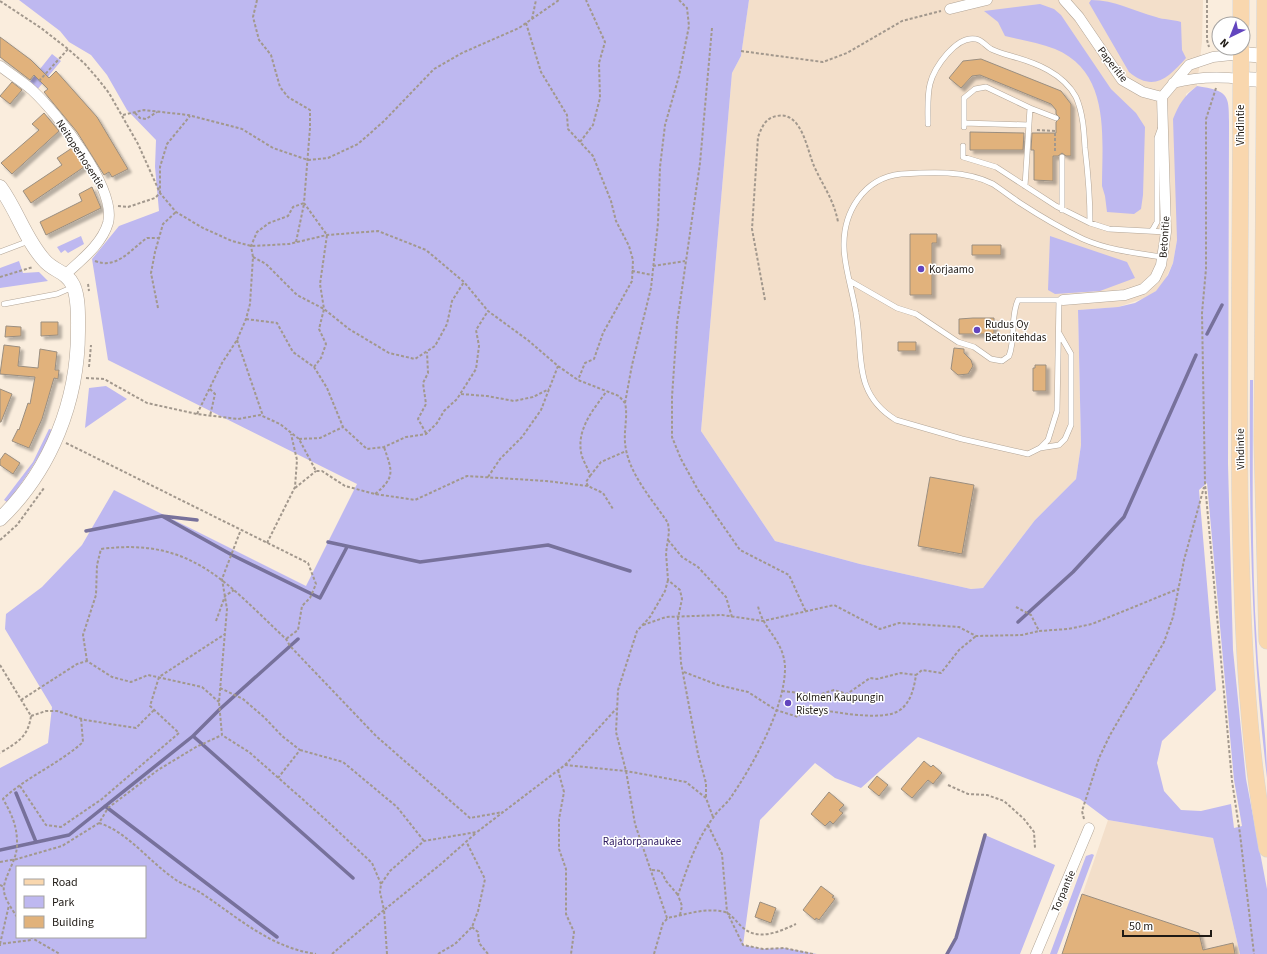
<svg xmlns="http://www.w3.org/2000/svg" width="1267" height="954" viewBox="0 0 1267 954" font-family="'Source Sans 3',sans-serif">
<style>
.built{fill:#f3dfca}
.green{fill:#beb8f0;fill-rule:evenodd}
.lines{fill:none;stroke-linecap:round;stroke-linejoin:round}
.stream{stroke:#77719b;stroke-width:3.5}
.building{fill:#e1b27b;stroke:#9a8e80;filter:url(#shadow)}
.lane-casing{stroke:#b2a597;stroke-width:6}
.street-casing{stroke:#b2a597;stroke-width:11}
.secondary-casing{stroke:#b2a597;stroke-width:15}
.primary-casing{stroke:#d7d6d5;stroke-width:17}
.path{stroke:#a2988d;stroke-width:2;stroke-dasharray:3 2;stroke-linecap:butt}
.lane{stroke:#fff;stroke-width:5}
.street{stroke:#fff;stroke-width:10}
.secondary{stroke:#fff;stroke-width:14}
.primary{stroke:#f9d7ae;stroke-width:16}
.poi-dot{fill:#6245be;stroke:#fff;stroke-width:1.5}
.labels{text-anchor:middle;stroke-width:3;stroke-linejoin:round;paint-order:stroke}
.street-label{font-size:11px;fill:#1f1a15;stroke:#fff}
.poi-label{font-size:11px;fill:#1f1a15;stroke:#fff;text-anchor:start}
.park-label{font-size:11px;fill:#2d1961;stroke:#fff}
</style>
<defs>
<filter id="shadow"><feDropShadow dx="3.5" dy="3.5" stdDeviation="1" flood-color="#0004"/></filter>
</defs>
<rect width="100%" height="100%" fill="#faeddd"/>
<path class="built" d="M749,0H1203L1202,42L1197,86L1186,94L1177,240L1173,263L1163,284L1156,291L1148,297L1118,307L1078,310L1081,445L1076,479L1035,520L983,588L971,589L860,564L775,541L701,431L732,73L741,56Z
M1108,820L1213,838L1240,954H1062Z"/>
<path class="green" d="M19,0H749L741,56L732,73L701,431L775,541L860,564L971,589L983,588L1035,520L1076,479L1081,445L1078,310L1118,307L1135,303L1156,291L1168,275L1173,263L1177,240L1173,119C1179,104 1184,96 1197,86C1230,91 1229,95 1229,127L1228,464L1233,650L1246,779L1267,889V954H1240L1213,838L1108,820L1080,799L918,737L861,788L835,778L815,763L760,820L743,945L763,949L784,948L817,954H0V768L48,743L52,707L5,629L6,614L42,587L82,545L114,490L306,586L357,484L108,360L92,259L119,226L159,211L155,167L156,140L127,110L107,75L91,55L69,42L60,31ZM1207,483L1234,780L1242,826L1234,828L1231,804L1201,811L1181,810L1164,791L1157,763L1162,741L1216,690L1199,490ZM17,867H145V937H17Z
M1091,0C1115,0 1133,11 1156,17C1164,20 1172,19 1181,22L1182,50L1186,58C1169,77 1154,93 1129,72L1089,3Z
M1040,4L1054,9L1061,15L1111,89L1136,113L1145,127L1143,195L1141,209L1134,214L1107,212L1105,196L1102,186C1102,138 1111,72 1055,49C1039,43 1022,40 1005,36L998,22L984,11Z
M52,54L61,61L36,91L28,84Z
M81,236L84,244L68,253L65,250L61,253L57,247Z
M1050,236L1127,262L1135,278L1100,291L1055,294L1048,290Z
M19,261L23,273L39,272L48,281L0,288V268Z
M1250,380H1253C1253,468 1251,557 1257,646C1259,690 1267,734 1267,778C1251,646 1249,513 1250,380Z
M106,386L127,399L85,428L89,388Z
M49,429L53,430C40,456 25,480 7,502L4,500L33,462Z
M985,835L1055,865L1020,954H947L956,938Z
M1092,854L1094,855L1057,954H1050L1083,864L1086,856Z"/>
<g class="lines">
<path class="stream" d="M1207,334L1222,305
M162,516L232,555L320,598L347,547
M86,531L162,516L197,520
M328,542L420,562L548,545L630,571
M1018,622L1073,572L1124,517L1196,355
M193,736L220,709L298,639
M16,793L36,842
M105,806L277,937
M0,850L69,835L193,736L353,878
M947,954L956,938L985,835"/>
</g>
<path class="building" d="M0,37L31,60L49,78L56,71L97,117L128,169L112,177L109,172L104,175L77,132L44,92L48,89L34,75L30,80L0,57Z
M981,59L1061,91L1071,104V156H1066L1062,153L1058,156H1053V181L1034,180V150H1031L1032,133H1056V122L1060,118L1056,114V110L1051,104L980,75L972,76L961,88L949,78L963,61Z
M12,82L22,90L10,104L0,96Z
M44,113L59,131L12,174L1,163L39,130L32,124Z
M970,132L1024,133L1023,150H970Z
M72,148L84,167L31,203L23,191L62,165L57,158Z
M92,187L101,208L46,235L40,222L82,201L79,194Z
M910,234H937V243H932V295H910Z
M972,245H1001V255H972Z
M973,318H994V334H959V319Z
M41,322H58V335L41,336Z
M6,326L21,327V336L5,337Z
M898,342H916V351H898Z
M4,345L20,347L18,366L38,368L40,349L57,352L55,370H59L58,379L54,378L42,419L29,448L12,441L18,429L19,430L28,403L30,404L35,377L0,374Z
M954,348L964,349V353L971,360L973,366L968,374L958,375L951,369Z
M1035,365H1046V391H1033V368H1035Z
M0,389L12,394L1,422H0Z
M5,453L20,463L13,474L0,465V460Z
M930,477L974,485L962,554L918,546Z
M924,761L931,767L933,765L942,773L933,784L928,780L912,798L901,789Z
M877,776L888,785L879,796L868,787Z
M829,792L844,805L839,810L843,813L833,824L830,821L825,826L811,814Z
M821,886L834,896L832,897L835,899L819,920L816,918L815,920L803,910Z
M1082,894L1199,933L1203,950L1233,943L1235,954H1062Z
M760,902L776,908L771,923L755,917Z"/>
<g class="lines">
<g class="lane-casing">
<path id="lane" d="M1030,108L1056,118
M964,123L1028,125
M928,124C928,111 927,96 930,84C934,68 956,35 976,39C982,40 986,46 991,49C997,52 1004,54 1011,56C1036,63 1063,73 1076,97C1083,113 1084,131 1085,148C1088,173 1090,198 1090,223
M964,127V98L975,89L986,87L1030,108L1025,186
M963,146V157L996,167L1056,206L1090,223L1109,229L1166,232
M1062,210V157
M1152,231L1157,222V138L1161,127
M0,252L29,241
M850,281L897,308L916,314L958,342L974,347L991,359L1002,361L1009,356C1016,338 1010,317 1018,300H1062
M1059,300L1057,411L1048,440L1040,448L1028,454L962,439L896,420C852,393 864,356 856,313C853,293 844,266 844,247C843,213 863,178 901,174C930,172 966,170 993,184C1002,190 1011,197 1020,203C1040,216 1062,229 1083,239C1108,250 1135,253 1162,257
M4,304L57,294L73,287
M1040,448L1059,445L1065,439L1071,425V354L1059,333"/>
</g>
<g class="street-casing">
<path id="street" d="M1064,0L1079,17L1122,80L1143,92L1162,97L1189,65L1213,57L1241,54
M950,9L987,0
M0,66C10,74 22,81 32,90C57,113 117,188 108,223C102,244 81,260 66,274
M1173,83C1196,77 1217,76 1241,79
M1063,300L1125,295L1143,289L1155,278L1161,265L1166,232L1162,97
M1036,954L1089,828"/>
</g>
<g class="secondary-casing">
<path id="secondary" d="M1241,54L1267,56
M1241,79L1267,80
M0,187C17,210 25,239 44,260C53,271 66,271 73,285C79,298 78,317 78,331C78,401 51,470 0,519"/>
</g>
<g class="primary-casing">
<path id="primary" d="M1265,0L1262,440L1267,641
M1241,24V0
M1241,48C1241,200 1238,352 1240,504C1242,619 1246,736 1267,849"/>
</g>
<path class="path" d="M257,0L253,17L259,40L271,55L280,87L288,97L310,110V128L304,203L327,235L320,284L324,309L319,329L326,344L321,358L314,367
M1207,0V40L1209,47
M0,1L41,28L68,49L85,64L98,79L109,93L138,144L160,193L176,212L203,228L232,241L251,246L289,244L327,235L378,231L426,250L464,282L488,311L529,341L558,366L578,380L619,396L625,403C628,415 624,429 625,442C627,472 652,499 668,523L669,532L666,553L668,580L680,590L682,599L678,618L681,663L698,754L706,783V798
M532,19L536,0
M526,23L541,72L567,115L568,129L593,156L611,201L616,221L629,246L633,260L632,281L603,333L594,359L585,363L578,380
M712,28L700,163L677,324L672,397V437L681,459L698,490L740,550L789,575L806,612
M741,51L823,62L847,53L902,21L941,11
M39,81L68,49
M1216,88L1206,119V269L1202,313L1205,484L1232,781L1240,834L1254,954
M135,113L140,118L146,119L157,112
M123,115L144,110L188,115L242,129L273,148L308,160L328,158L358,144L384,121L434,69L462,53L519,28L559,0
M1037,130L1055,131V152
M580,142L593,125L600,98L599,63L605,42L586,0
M118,206L128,207L155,198L160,193V167L167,144L190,116
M296,242L304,204
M253,257L266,264L297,295L324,309L349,329L389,353L415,359L435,346L447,324L452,301L464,282
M95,261C117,270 131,249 147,238H159
M653,266L685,261
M632,271L652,275
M0,277L33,267
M88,284L89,291
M765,300L752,229L758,137C762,127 765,118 777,116C802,111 807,150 814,166C823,186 834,200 838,222
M158,308L151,273L155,252L163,224L176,212
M246,319L277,323L293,352L314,367L327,388L343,427L367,449L384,447L406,437L426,434L437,423L444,411L457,399L476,369L479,346L476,330L488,311
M237,340L263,416
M89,367L91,345
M86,378L104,379L147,403L197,414L238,419L260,415L280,424L299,439L316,471H322L345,486L375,494L415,500L467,476L546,481L588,486L603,493L613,509
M210,389L215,394L210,416
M461,394L487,396L514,401L533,397L549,389
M625,403L632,365L651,288L658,223L660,167L665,125L679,76L689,26L687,8L679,0
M197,414L222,363L237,340L246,319L250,304L253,257L251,246L257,232L269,223L288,216L293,207L304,203
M426,433L418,419L426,404L423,383L428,373L427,352
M299,439L320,438L343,427
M66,443L308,563L316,584L310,598L302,606L298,630L286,639
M590,476L601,462L626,451
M488,477L500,459L522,437L541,410L558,366
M588,486L586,482L590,476C588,467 582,460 581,452C577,428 594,409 606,392
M295,488L316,471
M375,494C396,477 392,471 384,447
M240,532L222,579L227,609L219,702L222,735L249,752L325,819L372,863L381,884
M0,540L17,525L44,488
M668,540L682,557L698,567L726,597L732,617
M267,543L295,487L297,460L291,434
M668,580L665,591L650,617L637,631L618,690L616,732L626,771L635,824L667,918C685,915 706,907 725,912C731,914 737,922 741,926C757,942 779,932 796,924
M1016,607L1031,615L1039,631L1068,629L1092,624L1178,589
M216,621L225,596L234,590
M643,625L666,617L722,615L763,621L834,605L880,629L899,623L930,625L959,627L976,636L1022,635L1039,631
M87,661L83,635L96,595L97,565L101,549C192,537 226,583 286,639L290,646L376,736L470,818L503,812
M0,665L31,716C28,737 18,742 0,753
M684,672L718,685L748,692L776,710L798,717L806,708C828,710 882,723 900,710C911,702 914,688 916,675L922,670L941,673L959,650L976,636
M220,688L243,699L264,717L282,736L300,750L278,778
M782,691L818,695L834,690L847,694L870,678L877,679L901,673L916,675
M21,700L77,664L87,661L112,677L131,682L148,675L202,687L219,702
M31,716L46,711H57L85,720L136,728L154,710
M300,750L343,762L397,807L424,841
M565,765L616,709
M558,770L564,792L559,819V849L566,869V914L574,932L571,954
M948,785L968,794L987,795L1004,801L1024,819L1034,832L1035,848
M20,786L46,825L61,827L102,799L179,733L150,706L159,677L225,634
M1084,819L1082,811L1099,758L1110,735L1164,642L1173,617L1184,560L1204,487
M99,823C126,831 149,861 172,877C180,884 192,887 201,893C239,918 269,947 316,954
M708,825L722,854L727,912L743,945L763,949L784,948L813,954
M0,862L17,859L62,846L99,823L108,808L158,770L196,747L222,735
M652,870L661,871L666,881L678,895
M0,885L4,887
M680,915L682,906L678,895C687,869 696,840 713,818C717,811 724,806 729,800C752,767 786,707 785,666C783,639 763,630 758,606
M17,917C12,909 2,896 4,886C7,871 18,858 17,842C17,825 11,813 3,799C26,777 59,764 83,742L81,718
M472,927L478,932L479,943L488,954
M30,937L60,954
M0,944L9,905
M0,946V944L31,940
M332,954L384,910L380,892L381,884L390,871L424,841L477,832L565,765L626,771L686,782L706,798L713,817
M387,954L384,910L441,864L476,833
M438,954L455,944L472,927L478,911L485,879L466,841
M654,954L663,923L668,918"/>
<use href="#lane" class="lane"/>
<use href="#street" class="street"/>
<use href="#secondary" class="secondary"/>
<use href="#primary" class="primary"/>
</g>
<g class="poi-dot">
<circle cx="921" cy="269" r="4"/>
<circle cx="977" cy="330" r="4"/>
<circle cx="788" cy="703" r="4"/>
</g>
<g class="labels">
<g class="street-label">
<text transform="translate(1113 64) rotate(52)" y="4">Paperitie</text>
<text transform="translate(1240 125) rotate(-90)" y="4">Vihdintie</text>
<text transform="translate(81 154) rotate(57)" y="4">Neitoperhosentie</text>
<text transform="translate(1164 237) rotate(-86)" y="4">Betonitie</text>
<text transform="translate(1240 449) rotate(-91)" y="4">Vihdintie</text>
<text transform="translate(1063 891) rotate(-67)" y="4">Torpantie</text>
</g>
<g class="poi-label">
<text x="929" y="273">Korjaamo</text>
<text x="985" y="328">Rudus Oy<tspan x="985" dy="13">Betonitehdas</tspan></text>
<text x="796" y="701">Kolmen Kaupungin<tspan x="796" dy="13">Risteys</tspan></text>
</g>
<g class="park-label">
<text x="642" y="845">Rajatorpanaukee</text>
</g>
</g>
<rect x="16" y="866" width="130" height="72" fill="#ffffff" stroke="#a5a3a1"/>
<rect x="24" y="879" width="20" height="6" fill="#f9d7ae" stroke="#a5a3a1"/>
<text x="52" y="886" font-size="12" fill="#1f1a15">Road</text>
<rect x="24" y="896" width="20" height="12" fill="#beb8f0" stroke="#a5a3a1"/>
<text x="52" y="906" font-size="12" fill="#1f1a15">Park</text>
<rect x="24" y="916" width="20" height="12" fill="#e1b27b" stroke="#a5a3a1"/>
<text x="52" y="926" font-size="12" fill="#1f1a15">Building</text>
<g transform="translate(1231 36) rotate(223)"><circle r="19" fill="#ffffff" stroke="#a5a3a1"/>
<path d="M0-3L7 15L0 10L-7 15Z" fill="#6245be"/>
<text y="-6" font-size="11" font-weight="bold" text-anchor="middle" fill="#1f1a15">N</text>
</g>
<path d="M1123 930v6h88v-6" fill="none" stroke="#1f1a15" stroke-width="2"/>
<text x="1129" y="930" font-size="12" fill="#1f1a15" stroke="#ffffff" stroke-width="3" paint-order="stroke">50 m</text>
</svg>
